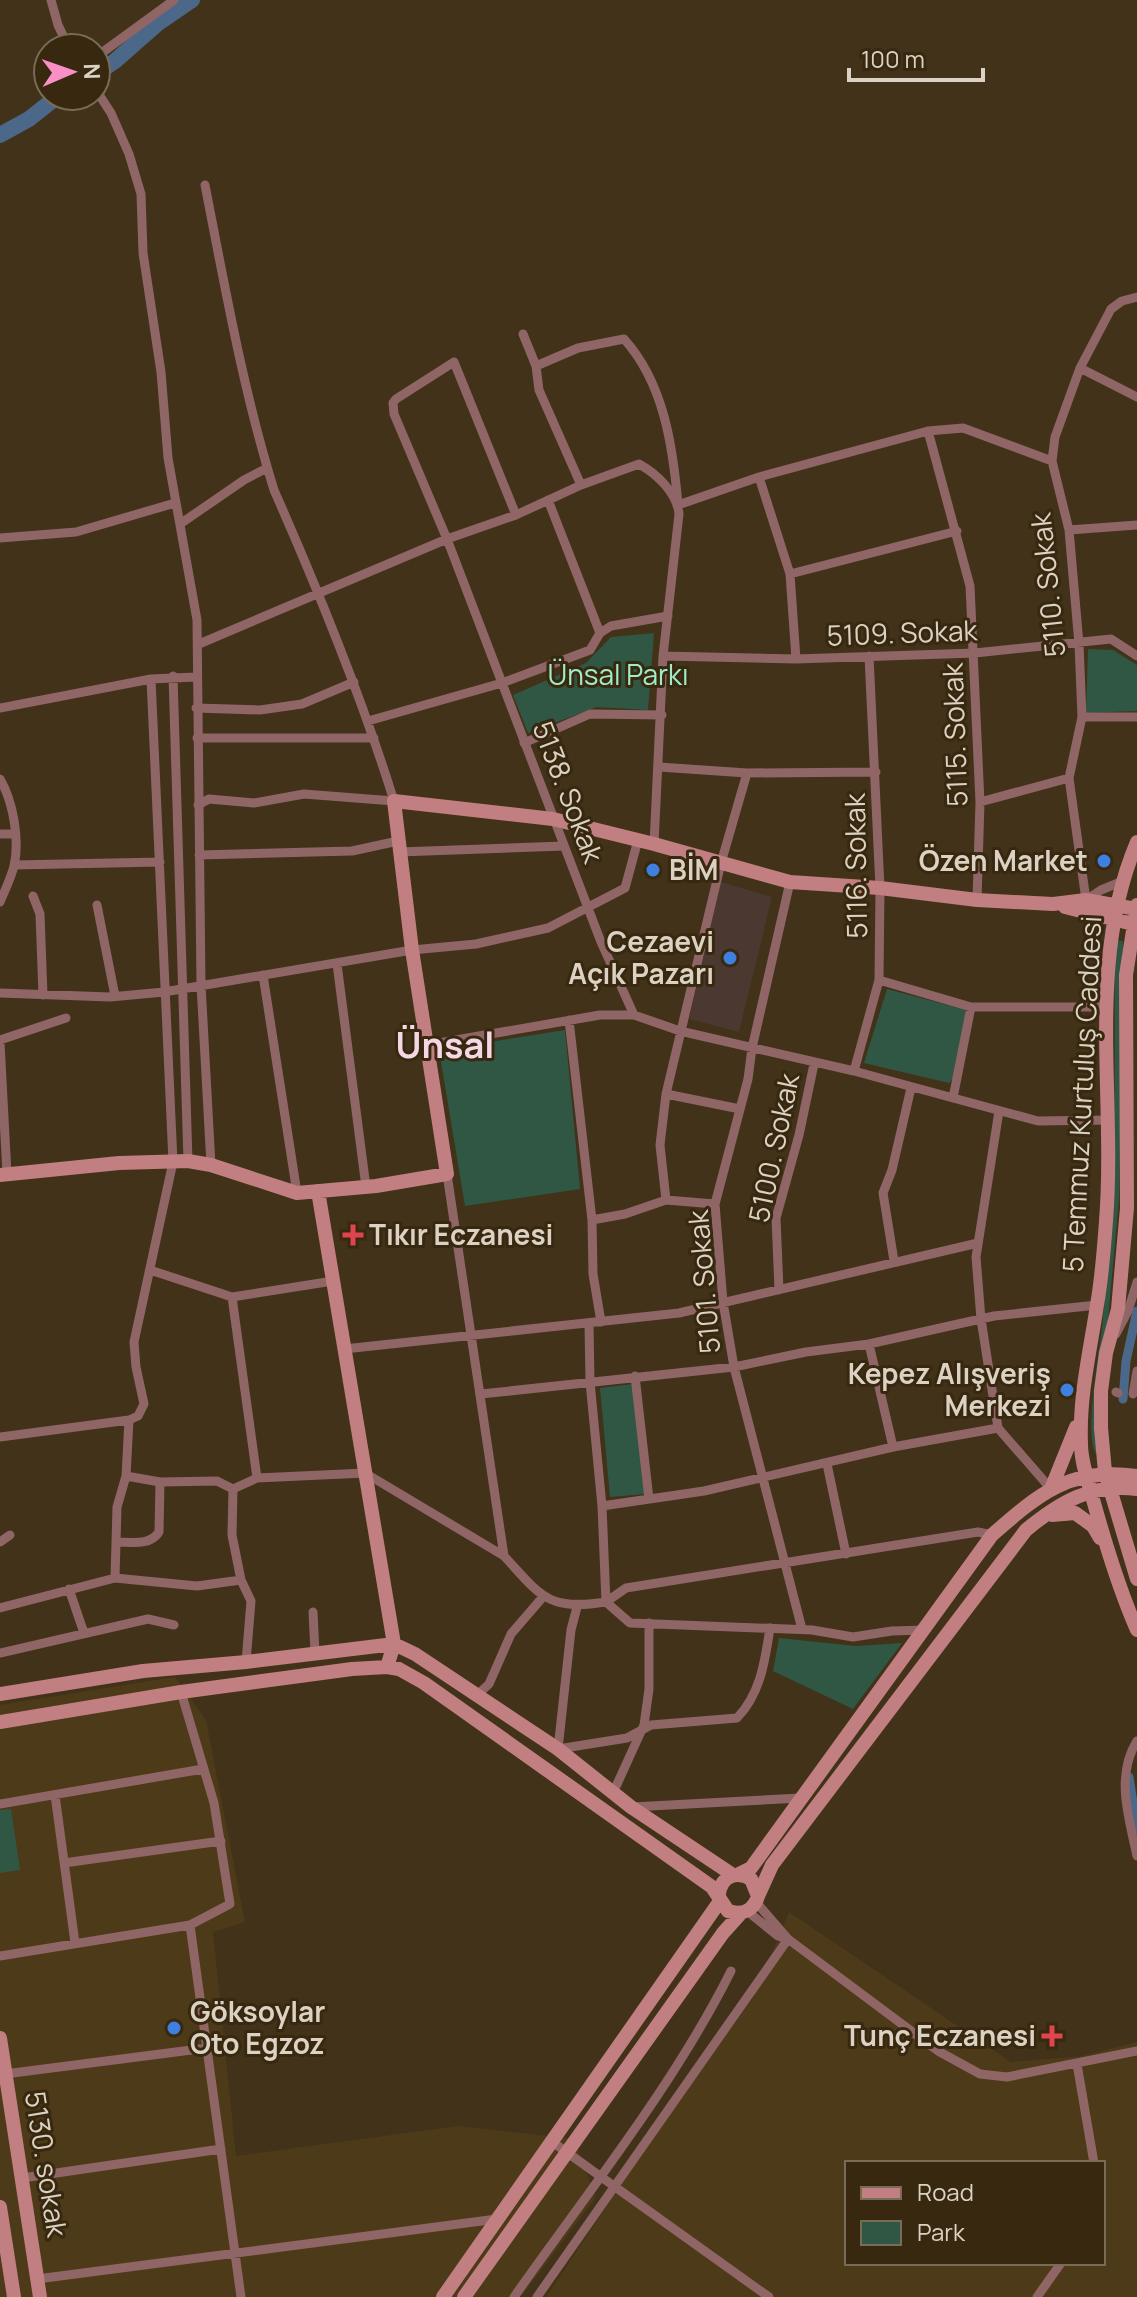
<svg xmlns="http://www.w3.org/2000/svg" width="1137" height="2297" viewBox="0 0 1137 2297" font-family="Manrope,sans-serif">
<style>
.commercial{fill:#4b3831}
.built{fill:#4d3a19;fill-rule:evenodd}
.green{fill:#305744}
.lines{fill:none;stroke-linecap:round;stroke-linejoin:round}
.canal{stroke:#4c6889;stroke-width:9}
.river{stroke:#4c6889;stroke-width:16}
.street{stroke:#906566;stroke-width:9}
.secondary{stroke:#c27f81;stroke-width:14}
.shop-dot{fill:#3f7fe0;stroke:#37280f;stroke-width:3}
.health-dot{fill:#e0444e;stroke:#37280f;stroke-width:3}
.labels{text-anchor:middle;stroke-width:6;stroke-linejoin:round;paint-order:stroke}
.street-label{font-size:28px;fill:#dbd2c3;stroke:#37280f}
.park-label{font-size:28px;fill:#9fecc6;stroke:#37280f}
.poi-label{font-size:28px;font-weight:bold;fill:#dbd2c3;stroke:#37280f;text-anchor:end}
.district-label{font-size:36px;font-weight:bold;fill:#f6d7e6;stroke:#37280f}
</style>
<rect width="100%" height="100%" fill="#413219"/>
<path class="commercial" d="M721,882L772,897L739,1032L689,1019Z"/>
<path class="built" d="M175,1677L206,1720L245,1922L213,1932L236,2156L458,2126L574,2139L596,2197L521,2297H0V1705Z
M789,1912L1011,2062L1082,2056L1137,2042V2297H546L632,2168L754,1996ZM847,2163H1103V2263H847Z"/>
<path class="green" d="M654,633L648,710L597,707L528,733L513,695L586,663L611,637Z
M1088,649L1113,650L1137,665V711L1086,713Z
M1114,940L1123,941L1119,1199L1105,1352L1099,1452L1096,1454C1084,1434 1099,1355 1102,1328C1115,1199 1116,1070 1114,940Z
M887,989L966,1010L953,1079L949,1083L864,1063Z
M565,1030L580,1189L465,1206L439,1050Z
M634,1384L645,1494L610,1497L600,1388Z
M779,1638L856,1646L902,1643L853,1709L773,1671Z
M11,1809L20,1870L0,1873V1810Z"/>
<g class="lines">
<path class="canal" d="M1123,1399L1126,1361L1137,1311
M1129,1777L1137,1829"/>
<path class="river" d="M96,74L115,61L157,24L192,0
M0,135L29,119L58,96"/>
<path class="street" d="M51,0L58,25L69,48
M96,57L174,0
M96,90L111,113L129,154L141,194L143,253L161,372L168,458L197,620L201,985L211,1165
M523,334L536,366L539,390L581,485
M536,366L578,348L624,339C664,383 673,447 678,505L759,477L928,431L963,428L1052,461
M1080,368L1137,397
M928,431L970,586L980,802L977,900
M759,477L790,574L796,659
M548,500L600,633
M516,515L454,362L396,399L393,403L394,414L447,539L601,942L634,1015
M180,524L244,480L267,468
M1069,530L1137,525
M0,538L76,532L175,503
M790,574L957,531
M199,644L447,539L516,515L581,485L639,464C657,474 677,493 679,514L663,656L654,844
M663,656L796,659L975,653L1111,639L1137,656
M173,676L188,1161
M0,708L151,679L196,677
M196,708L260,710L302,704L354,682
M1082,717H1137
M368,721L502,683L590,650L600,633L611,626L668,616
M197,738H374
M524,743L590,714L662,715
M659,767L747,773L876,772
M0,779C13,801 20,840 14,866C11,878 5,890 0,902
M980,802L1069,778
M198,805L209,799L254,803L304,794L394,801C361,695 319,592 274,490C243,390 225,287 205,185
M0,834H15
M399,852L564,846
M199,855L352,851L398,841
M14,865L160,862
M1123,881L1101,890L1086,900L1069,778L1082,717L1079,644L1069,530L1052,461L1055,437L1080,368L1111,309L1122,301L1137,297
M790,882L752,1048L748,1079L715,1204L723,1302L734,1367L802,1629
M33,896L40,914L43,995
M97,905L115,996
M337,964L366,1187
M263,975L297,1193
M879,980L971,1007H1106
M0,993L110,997L164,992L412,950L476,944L548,928L625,888L638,840
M569,1020L592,1220L593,1274L601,1322
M0,1040L66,1018
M0,1043L7,1174
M427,1045L600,1015H634L680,1031L854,1071L1038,1121L1109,1120
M854,1071L879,980L880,888L869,656
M666,1094L740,1109
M953,1098L971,1007
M999,1111L976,1257L981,1319L998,1428L1051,1489
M447,1174L504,1556C541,1596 547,1611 606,1602L630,1623L812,1630L853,1637L892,1631L925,1630
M666,1200L660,1145L666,1094L721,863L747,773
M592,1220L625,1214L666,1200L715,1204
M894,1261L883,1193L892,1170L911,1088
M150,1270L232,1297L257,1478
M779,1290L776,1218L799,1135L814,1064
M232,1297L333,1281
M589,1324L590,1382L602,1506L606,1602
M1116,1334L1128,1311L1137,1282
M869,1344L893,1447
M344,1349L679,1313L978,1243
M635,1376L649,1499
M1116,1392L1118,1393
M481,1394L734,1367L806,1352L869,1344L994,1316L1097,1305
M1133,1394L1137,1371
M0,1437L129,1420L138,1416L144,1404L136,1367L134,1342L173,1162L151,679
M827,1464L846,1554
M126,1476L160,1482L217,1481L233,1489
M602,1506L704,1491L893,1447L998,1428
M0,1542L10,1535
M117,1542C132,1542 150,1546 159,1532L160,1482
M115,1578L117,1507L126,1476L129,1420
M69,1589L84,1633
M606,1602L626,1588L978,1532L992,1535
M577,1607L571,1630L558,1749L627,1738L651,1725L737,1718C761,1693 765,1660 770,1628
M0,1608L115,1578L197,1586L241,1580
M313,1612L315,1653
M0,1653L148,1619L174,1625
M246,1662L251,1601L241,1580L232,1535L233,1489L257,1478L365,1473L504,1556
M476,1696L489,1684L511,1634L542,1598
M1137,1741C1115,1776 1129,1818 1137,1856
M613,1793L644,1725L649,1689V1623
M55,1795L75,1943
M0,1804L203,1769
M632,1807L800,1798
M64,1863L221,1841
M756,1902L788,1939L938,2051L980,2074L1007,2077L1137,2051
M747,1911L778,1936L788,1939
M190,1925L241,2297
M0,1956L190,1925L230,1904L214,1803L181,1692
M1077,2064L1094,2163
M5,2074L207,2048
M551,2141L769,2297
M22,2178L221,2149
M37,2279L497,2219
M514,2297C588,2192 674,2085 731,1971
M537,2297L788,1939
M1037,2297L1061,2263"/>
<path class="secondary" d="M1137,842C1086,962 1116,1094 1106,1221C1104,1249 1102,1277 1097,1305C1090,1352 1079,1396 1081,1444C1081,1463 1089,1484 1094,1503C1106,1546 1119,1589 1137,1630
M1137,905L1126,975L1127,1208L1118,1309L1106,1353L1101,1391V1428L1105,1472L1137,1579
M1065,907L1137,925
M0,1175L119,1163L188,1161L211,1165L297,1193L376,1186L447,1174L412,950L394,801L553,819L654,844L790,882L880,888L977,900L1053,904L1086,900L1137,909
M318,1191L394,1644L387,1667
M1051,1489L1076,1427
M1052,1515L1075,1513L1093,1526L1100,1538
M0,1694L143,1671L246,1662L394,1644L415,1654L558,1749L631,1807L733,1875
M0,1722L181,1692L352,1669L387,1667L399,1669L424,1683L712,1887L728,1911C743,1916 754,1910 758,1896L751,1879C736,1870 721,1877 719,1894
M739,1874L751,1868L992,1535C1040,1493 1070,1467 1137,1476
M758,1896L772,1865L1026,1530C1060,1502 1092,1483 1137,1489
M0,2038L40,2297
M0,2207L14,2297
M443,2297L720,1901
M464,2297L723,1933L741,1913"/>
</g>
<g class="shop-dot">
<circle cx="1104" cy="861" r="8"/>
<circle cx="653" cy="870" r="8"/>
<circle cx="730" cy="958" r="8"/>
<circle cx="1067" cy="1390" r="8"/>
<circle cx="174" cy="2028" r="8"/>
</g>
<g class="health-dot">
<path d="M349 1223h8v8h8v8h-8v8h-8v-8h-8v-8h8z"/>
<path d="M1048 2024h8v8h8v8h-8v8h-8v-8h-8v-8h8z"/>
</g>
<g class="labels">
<g class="street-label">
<text transform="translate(1048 585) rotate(-96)" y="10">5110. Sokak</text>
<text transform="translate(902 633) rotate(-2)" y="10">5109. Sokak</text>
<text transform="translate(955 735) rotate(-92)" y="10">5115. Sokak</text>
<text transform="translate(568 792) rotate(69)" y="10">5138. Sokak</text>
<text transform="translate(856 866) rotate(-91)" y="10">5116. Sokak</text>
<text transform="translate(1082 1094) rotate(-87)" y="10">5 Temmuz Kurtuluş Caddesi</text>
<text transform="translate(774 1148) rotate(-78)" y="10">5100. Sokak</text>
<text transform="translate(704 1282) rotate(-95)" y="10">5101. Sokak</text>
<text transform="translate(46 2164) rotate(81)" y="10">5130. sokak</text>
</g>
<g class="park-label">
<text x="618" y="685">Ünsal Parkı</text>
</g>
<g class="poi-label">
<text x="1088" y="871">Özen Market</text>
<text x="669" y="880" text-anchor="start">BİM</text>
<text x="714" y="952">Cezaevi<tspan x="714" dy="32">Açık Pazarı</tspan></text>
<text x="369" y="1245" text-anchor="start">Tıkır Eczanesi</text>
<text x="1051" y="1384">Kepez Alışveriş<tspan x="1051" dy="32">Merkezi</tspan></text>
<text x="190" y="2022" text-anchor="start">Göksoylar<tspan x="190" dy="32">Oto Egzoz</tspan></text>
<text x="1036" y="2046">Tunç Eczanesi</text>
</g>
<g class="district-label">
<text x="445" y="1058">Ünsal</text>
</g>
</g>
<rect x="845" y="2161" width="260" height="104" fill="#37280f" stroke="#796c57" stroke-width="2"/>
<rect x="861" y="2187" width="40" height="12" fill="#c27f81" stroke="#796c57" stroke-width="2"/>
<text x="917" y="2201" font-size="24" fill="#dbd2c3">Road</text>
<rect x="861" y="2221" width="40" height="24" fill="#305744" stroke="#796c57" stroke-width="2"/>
<text x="917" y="2241" font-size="24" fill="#dbd2c3">Park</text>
<g transform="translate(72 72) rotate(88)"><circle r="38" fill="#37280f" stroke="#796c57" stroke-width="2"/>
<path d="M0-6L14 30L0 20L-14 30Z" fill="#fa8fc8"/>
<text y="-12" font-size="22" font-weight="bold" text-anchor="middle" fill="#dbd2c3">N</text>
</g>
<path d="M849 68v12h134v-12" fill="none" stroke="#dbd2c3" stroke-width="4"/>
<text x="861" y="68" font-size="24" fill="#dbd2c3" stroke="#37280f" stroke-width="6" paint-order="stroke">100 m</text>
</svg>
